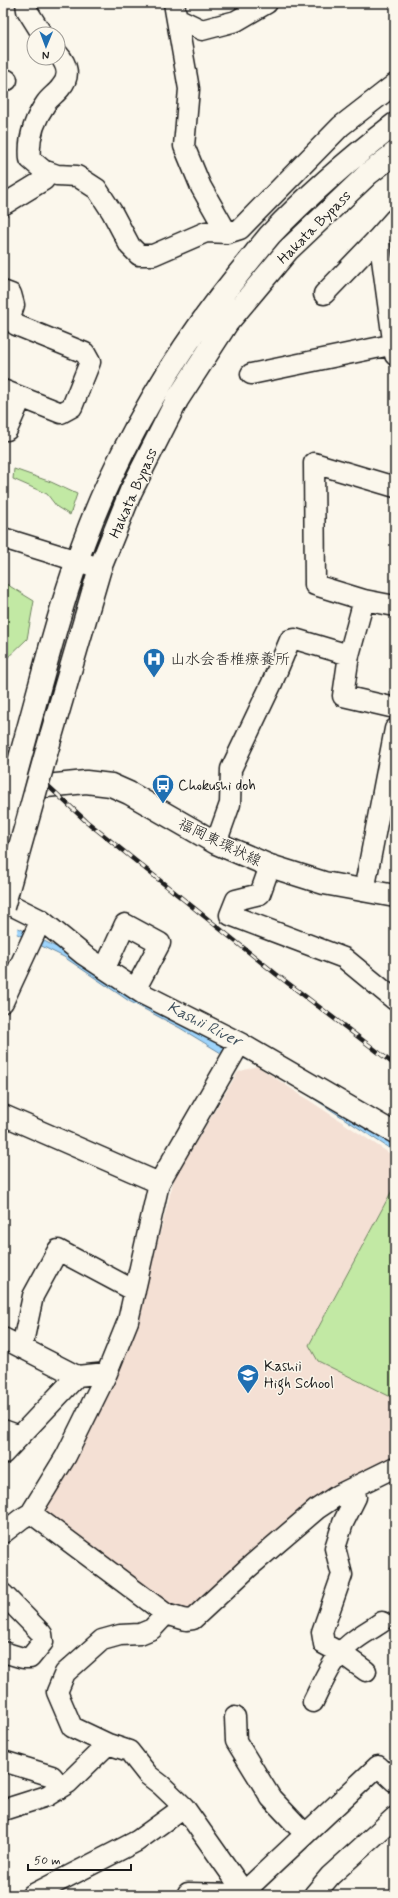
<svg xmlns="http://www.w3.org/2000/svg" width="398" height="1898" viewBox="0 0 398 1898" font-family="Mynerve,'Klee One',sans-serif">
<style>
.built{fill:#f4e0d4}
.green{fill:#c2e9a4;stroke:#6f8260}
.water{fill:#9dd4fc;stroke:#698aa2}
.pier{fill:#fbf7ec}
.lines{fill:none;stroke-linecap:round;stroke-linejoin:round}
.minor-casing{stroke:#1c1c1c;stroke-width:23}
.major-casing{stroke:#1c1c1c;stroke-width:25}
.highway-casing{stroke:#1c1c1c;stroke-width:25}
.minor{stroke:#fbf7ec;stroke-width:20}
.major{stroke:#fbf7ec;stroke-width:22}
.highway{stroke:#fbf7ec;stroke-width:22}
.rail-casing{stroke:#1c1c1c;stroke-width:4.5}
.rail{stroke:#fbf7ec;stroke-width:3;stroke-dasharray:9;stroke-linecap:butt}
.highway-bridge-casing{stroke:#1c1c1c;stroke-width:25;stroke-linecap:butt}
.highway-bridge{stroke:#fbf7ec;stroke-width:22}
.labels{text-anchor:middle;stroke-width:3;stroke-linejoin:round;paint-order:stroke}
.street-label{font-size:15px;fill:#1c1c1c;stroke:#fbf7ec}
.poi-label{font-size:15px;fill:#1c1c1c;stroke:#fbf7ec;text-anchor:start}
.water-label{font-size:16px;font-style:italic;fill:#43535f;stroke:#fbf7ec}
</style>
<rect width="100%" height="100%" fill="#fbf7ec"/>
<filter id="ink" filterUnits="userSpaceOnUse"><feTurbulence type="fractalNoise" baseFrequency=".025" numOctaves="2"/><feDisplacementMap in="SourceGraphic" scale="8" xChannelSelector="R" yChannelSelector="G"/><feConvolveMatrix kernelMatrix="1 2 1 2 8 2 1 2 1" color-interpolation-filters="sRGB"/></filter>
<g filter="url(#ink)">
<path class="built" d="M257,1066L395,1157V1460L329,1493L188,1610L177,1609L40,1513L135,1330L174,1179L238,1072Z"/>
<path class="green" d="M14,469L51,482L77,494L70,515L57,507L47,494L13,479Z
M3,582L34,601L27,639L3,662Z
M395,1185V1399L318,1361L309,1345Z"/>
<path class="water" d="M3,920L54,946L70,951L395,1138V1152L278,1075L245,1059L221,1053L180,1028L129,1001L64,957L3,927Z"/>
<path class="pier" d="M3,918L19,926L16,936L3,929Z"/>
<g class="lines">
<g class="minor-casing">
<path id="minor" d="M26,3L27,10L42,34
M174,3L189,89L184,146L201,187L227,233
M177,18L202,30L236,21L267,3
M58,54C67,64 71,76 61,87C57,93 50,97 46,103C34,120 28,139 30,159L43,170L57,175L77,176L97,189L112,212L130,246L139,255H153L206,232L227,233L240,229L341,126L395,84
M3,80H7
M3,205L44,180L49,172
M395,219L379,237L395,355
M3,291L11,294L14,305L10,317L16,325L85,353L90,362L72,407L61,413L3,390
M324,294L379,237
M251,374L395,344
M7,430L21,398
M395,487L314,463L315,585L364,600L395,606
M3,538L100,568
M364,600L349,655L343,696L395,708
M216,843L230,804L231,769L272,683L290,640L295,639L349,655
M270,866L260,894L236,900L230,915L344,958L395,1000
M364,891L395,729
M3,901L41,920L84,955L143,994L240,1043L395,1133
M105,968L125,924L160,943L136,988
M3,1002L41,920
M3,1115L159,1183
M3,1338L77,1376L107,1373
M22,1347L33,1296L58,1250L135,1291
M3,1430L20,1436
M3,1454L77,1376
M354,1487L356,1497L343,1523L335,1548L342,1575L322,1632L324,1644L341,1653L366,1671
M31,1513L166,1614L186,1620L193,1619L248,1568L317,1509L338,1495L395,1467
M3,1533L21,1519L31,1513L66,1456L107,1373L128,1321L159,1183L240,1043
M3,1594L42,1634L43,1642L30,1658H23L3,1652
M313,1702C323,1682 333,1657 351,1643C360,1635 372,1629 382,1622
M235,1717L236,1741L271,1798L305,1834
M108,1744L129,1751L148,1775L161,1785L184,1807L239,1885L253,1895
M3,1761L52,1776L61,1787
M3,1810L47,1796L68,1783L108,1744L72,1727L57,1692L65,1673L102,1640L120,1635L140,1634L152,1629L166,1614
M188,1893L237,1894L246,1890L378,1766L395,1782
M32,1895L137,1841L184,1807
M314,1895L330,1876L395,1817"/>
</g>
<g class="major-casing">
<path id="major" d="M3,778L27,784L46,786L86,782L111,785L129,793L216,843L270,866L324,883L395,896"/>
</g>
<g class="highway-casing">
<path id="highway" d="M28,729C51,645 72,560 109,481C144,406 188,336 240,272C250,260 260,247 270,235C308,195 351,158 395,124
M51,736L100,568L131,491L177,400L227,323L288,250L368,174L395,153"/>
</g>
<use href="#minor" class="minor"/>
<use href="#major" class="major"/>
<use href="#highway" class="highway"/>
<g class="rail-casing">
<path id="rail" d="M3,744L86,821L276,974L395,1065"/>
</g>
<use href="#rail" class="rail"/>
<g class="highway-bridge-casing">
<path id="highway-bridge" d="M3,821L28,729
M3,907L51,736"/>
</g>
<use href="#highway-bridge" class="highway-bridge"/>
</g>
</g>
<defs>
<g id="hospital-pin" transform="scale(1.15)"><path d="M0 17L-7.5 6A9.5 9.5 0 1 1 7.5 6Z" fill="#1f6fb2" stroke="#fbf7ec"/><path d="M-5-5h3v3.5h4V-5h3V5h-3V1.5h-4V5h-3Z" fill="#fff"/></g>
<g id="bus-pin" transform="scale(1.15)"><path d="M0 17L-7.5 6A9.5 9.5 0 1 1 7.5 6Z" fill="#1f6fb2" stroke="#fbf7ec"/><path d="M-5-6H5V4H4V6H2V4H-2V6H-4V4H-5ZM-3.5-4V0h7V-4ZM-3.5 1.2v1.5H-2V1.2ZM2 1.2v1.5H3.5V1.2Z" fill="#fff"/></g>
<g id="school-pin" transform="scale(1.15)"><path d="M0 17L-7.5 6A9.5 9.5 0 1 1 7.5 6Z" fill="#1f6fb2" stroke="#fbf7ec"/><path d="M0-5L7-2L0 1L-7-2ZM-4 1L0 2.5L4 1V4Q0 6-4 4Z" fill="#fff"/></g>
</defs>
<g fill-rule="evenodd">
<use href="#hospital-pin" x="154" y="659"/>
<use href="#bus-pin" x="163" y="785"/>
<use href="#school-pin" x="248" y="1375"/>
</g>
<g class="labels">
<g class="street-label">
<text transform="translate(314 227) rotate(-45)" y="5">Hakata Bypass</text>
<text transform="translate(133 493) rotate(-66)" y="5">Hakata Bypass</text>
<text transform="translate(220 842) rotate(26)" y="5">福岡東環状線</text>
</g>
<g class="poi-label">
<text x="170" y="664">山水会香椎療養所</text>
<text x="178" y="790">Chokushi doh</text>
<text x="264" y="1371">Kashii<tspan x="264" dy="17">High School</tspan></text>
</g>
<g class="water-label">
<text transform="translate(205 1023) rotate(27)" y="6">Kashii River</text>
</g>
</g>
<rect width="398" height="1898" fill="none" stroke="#fbf7ec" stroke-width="16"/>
<rect x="8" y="8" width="382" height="1882" fill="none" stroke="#1c1c1c" stroke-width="1.5" filter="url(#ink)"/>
<g transform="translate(46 46) rotate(181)"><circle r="19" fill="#fbf7ec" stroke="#a29f99"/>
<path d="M0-3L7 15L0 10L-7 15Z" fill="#1f6fb2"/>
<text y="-6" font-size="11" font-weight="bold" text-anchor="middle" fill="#1c1c1c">N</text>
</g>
<path d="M28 1864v6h103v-6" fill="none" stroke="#1c1c1c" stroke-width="2"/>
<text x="34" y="1864" font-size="12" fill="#1c1c1c" stroke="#fbf7ec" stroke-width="3" paint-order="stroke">50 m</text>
</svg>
